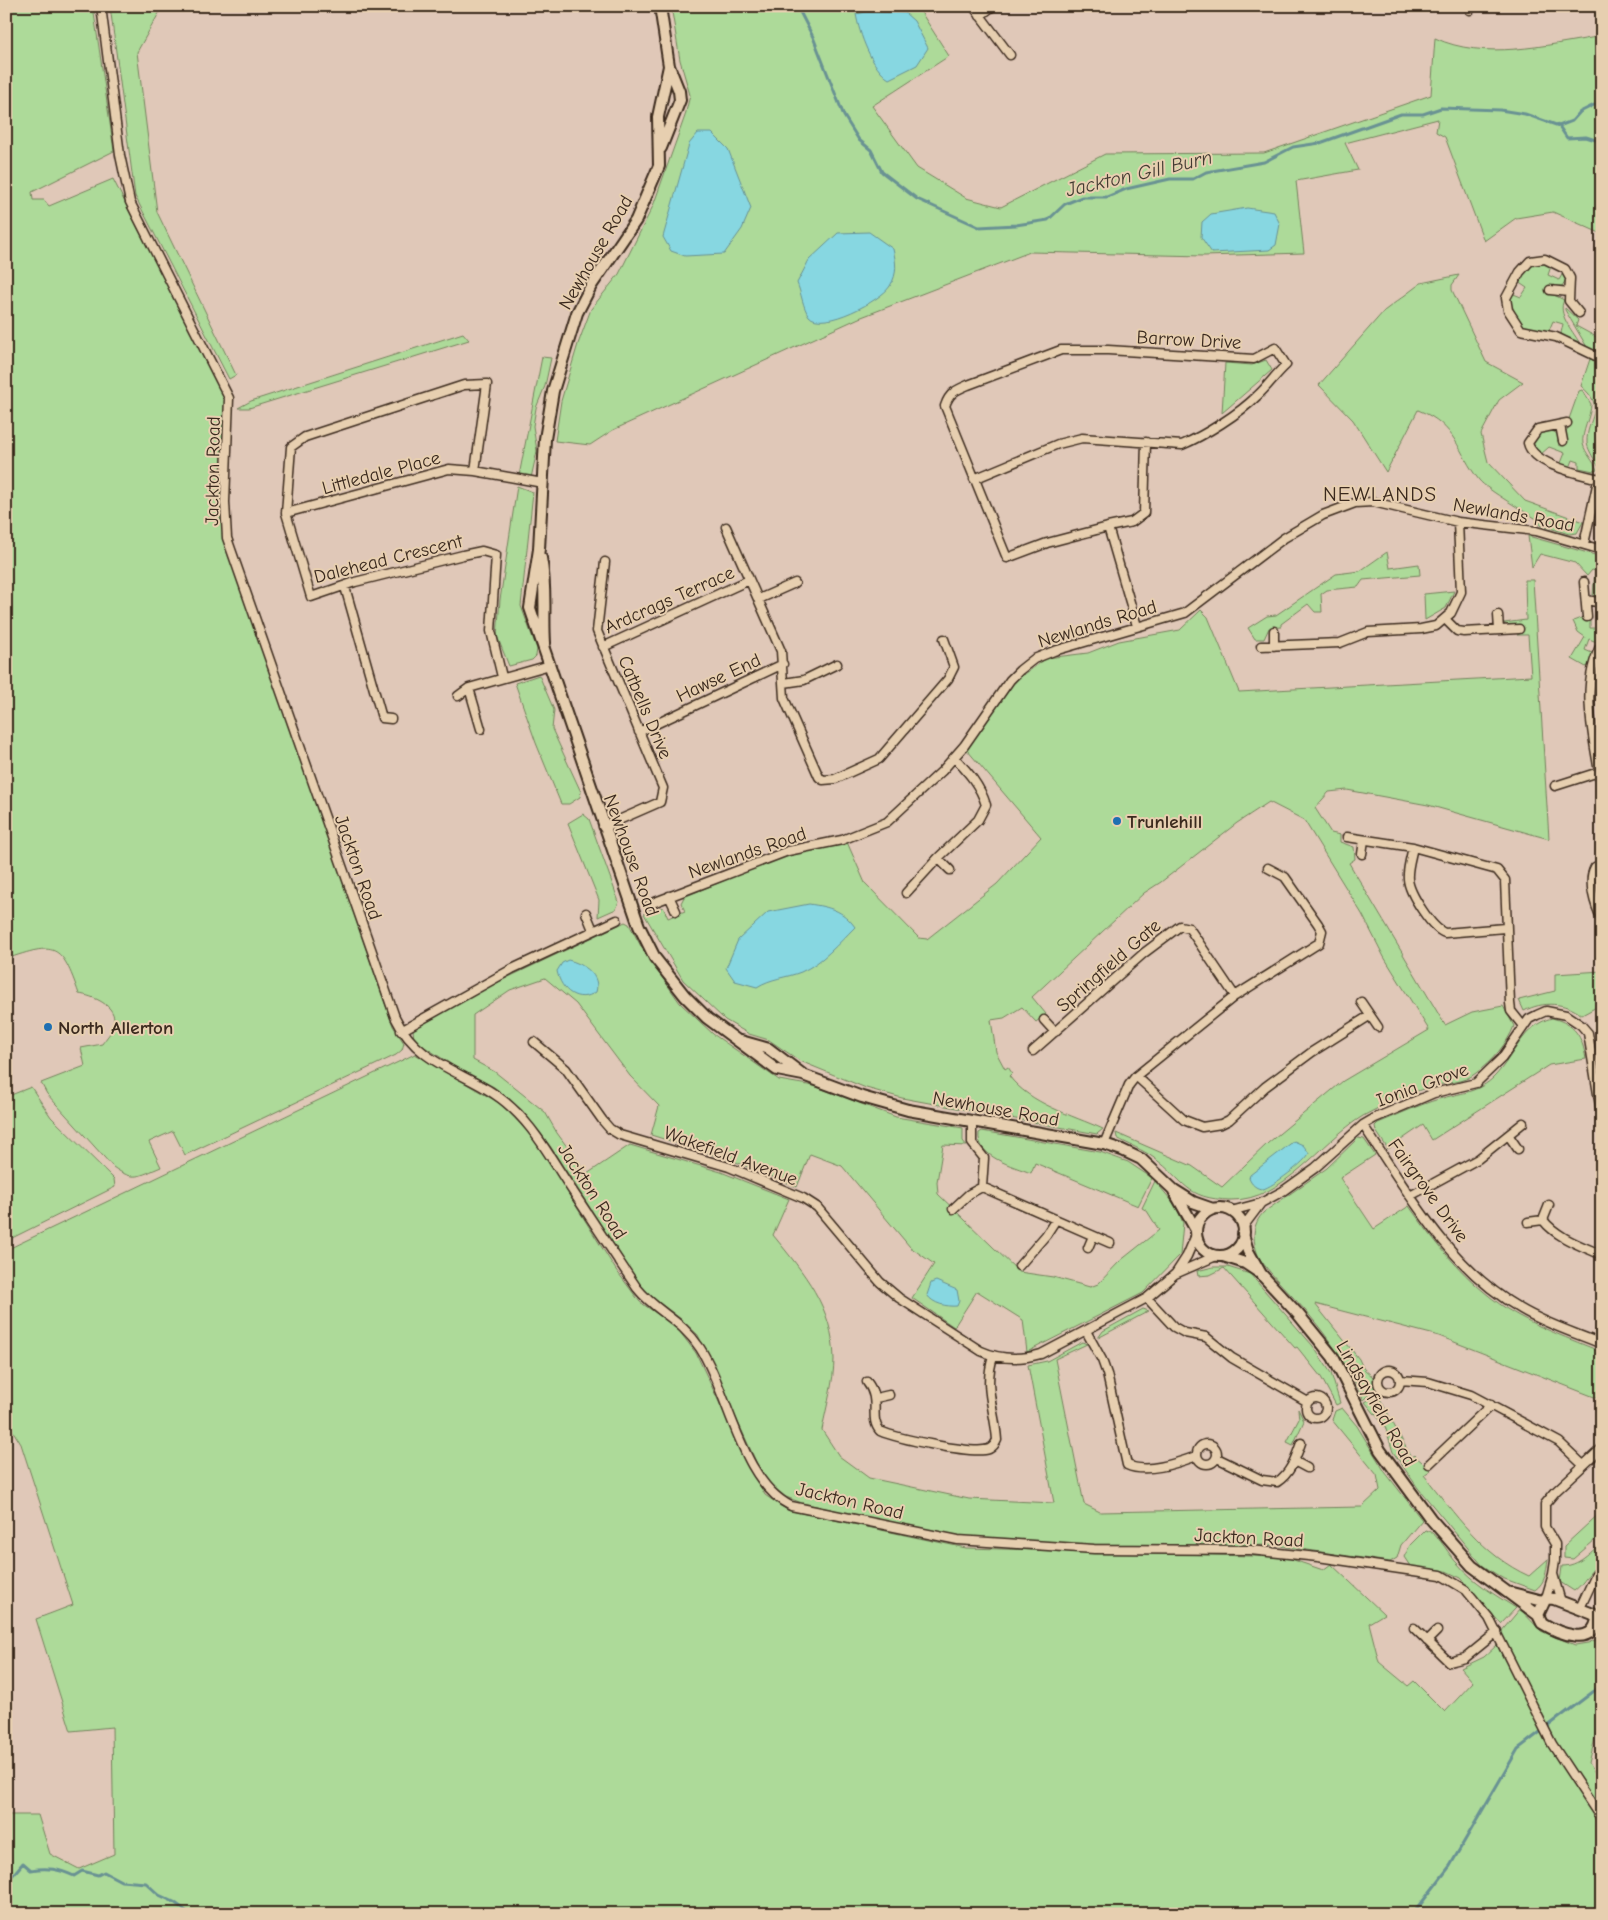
<svg xmlns="http://www.w3.org/2000/svg" width="1608" height="1920" viewBox="0 0 1608 1920" font-family="'Comic Neue',sans-serif">
<style>
.green{fill:#adda99;stroke:#74825c}
.water{fill:#87d7e1;stroke:#699293}
.lines{fill:none;stroke-linecap:round;stroke-linejoin:round}
.stream{stroke:#699293;stroke-width:3}
.street-casing{stroke:#3b2a1e;stroke-width:11}
.secondary-casing{stroke:#3b2a1e;stroke-width:14}
.street{stroke:#e7cfb0;stroke-width:8}
.secondary{stroke:#e7cfb0;stroke-width:10}
.poi-dot{fill:#1f6fb2;stroke:#e7cfb0;stroke-width:2}
.labels{text-anchor:middle;stroke-width:4;stroke-linejoin:round;paint-order:stroke}
.street-label{font-size:19px;fill:#3b2a1e;stroke:#e7cfb0}
.poi-label{font-size:19px;font-weight:bold;fill:#3b2a1e;stroke:#e7cfb0;text-anchor:start}
.water-label{font-size:20px;font-style:italic;fill:#433b32;stroke:#e7cfb0}
.quarter-label{font-size:21px;letter-spacing:1px;fill:#3b2a1e;stroke:#e7cfb0}
</style>
<rect width="100%" height="100%" fill="#e0c8b8"/>
<filter id="ink" filterUnits="userSpaceOnUse"><feTurbulence type="fractalNoise" baseFrequency=".02" numOctaves="2"/><feDisplacementMap in="SourceGraphic" scale="10" xChannelSelector="R" yChannelSelector="G"/><feConvolveMatrix kernelMatrix="1 2 1 2 8 2 1 2 1" color-interpolation-filters="sRGB"/></filter>
<g filter="url(#ink)">
<path class="green" d="M6,6H93L114,151L32,192L33,200H44L49,206L113,179L225,398L221,519L228,552L393,1026L404,1043L402,1050L396,1055L185,1155L173,1131L149,1142L161,1167C139,1176 134,1182 113,1167L47,1094L41,1083L85,1066L81,1048L102,1044C106,1038 113,1031 114,1024C117,1005 93,996 79,994C61,943 56,942 6,959Z
M110,6H163L137,52L157,212L236,375L229,379L135,196Z
M671,6H917L949,56L872,106L917,168L966,198L1001,207L1105,154L1264,153L1431,95L1435,38C1484,61 1545,45 1597,37L1599,33L1594,6H1602V234L1553,212L1516,218L1484,241L1445,137L1436,132L1438,119L1345,143L1358,170L1296,181L1304,253L1204,256L1030,252L859,318L613,430L590,445L555,441L561,401L578,344L591,309L619,274L653,206L685,116L690,95L680,60Z
M1536,264H1545L1551,266L1548,275L1559,280L1563,273L1567,278L1562,286L1548,287L1546,291L1564,300C1557,314 1572,330 1579,342L1565,337L1561,333L1563,324L1553,321L1548,333L1522,327L1508,298L1511,293L1521,297L1527,288L1518,282L1526,269Z
M1459,275L1452,285V290L1486,362L1523,382L1499,400L1481,434L1488,462L1525,501L1583,522L1577,533L1569,534L1540,525V521C1527,513 1487,490 1479,480C1457,452 1457,425 1418,410L1386,472L1353,420L1319,385L1384,311L1421,283Z
M1565,308L1578,320L1576,326L1602,340V355L1587,347L1565,310Z
M463,333L469,340L249,408H238L251,401Z
M542,357L551,358L545,386L536,408L533,426L537,451L531,478L519,476Z
M1590,359L1602,363L1599,386L1602,393L1601,471C1597,463 1588,451 1587,443C1586,417 1608,409 1581,386Z
M1266,360L1272,370L1222,413L1225,363L1252,365Z
M1582,390L1591,404C1591,416 1581,433 1583,444C1585,453 1594,461 1597,470L1594,471L1579,468V462L1573,460L1570,468L1565,467L1561,463L1565,453L1549,447L1540,455L1533,444L1539,432L1551,430L1557,434L1559,446L1567,444L1565,432L1570,426L1569,419L1579,391Z
M517,486L533,492L521,606L537,649L536,656L532,660L509,666L497,636L500,600Z
M1528,536L1602,557V598L1593,595L1595,571L1592,570L1587,576L1575,563L1540,554L1532,567Z
M1387,552L1390,568L1419,564L1420,575L1363,580L1358,587L1327,590L1321,594L1322,612H1315L1308,604L1281,624V627L1269,628L1264,639H1255L1248,628L1267,616L1276,615L1336,574L1360,571Z
M1525,580H1533L1549,839L1428,805L1347,790L1329,792L1315,808L1331,833L1340,835V842L1354,847L1355,859L1349,863L1445,1025L1472,1012L1503,1006L1514,1026C1508,1043 1491,1062 1476,1073C1463,1084 1445,1082 1429,1087C1407,1094 1383,1105 1363,1116C1321,1141 1284,1201 1231,1200C1184,1199 1186,1181 1154,1158C1142,1149 1129,1145 1117,1138L1116,1133L1192,1166L1222,1187L1268,1143L1343,1081L1429,1030L1384,957L1362,914L1304,820L1269,802L1237,823L1161,882L1144,893L1032,997L1046,1014L1036,1022L1022,1007L1004,1018L991,1020L996,1052L1005,1069L1008,1067L1012,1073L1009,1076C1030,1104 1072,1115 1103,1129L1097,1134L902,1098L866,1088L800,1061L769,1040L749,1034L725,1020L683,980L644,914L663,907L668,918L685,911L681,903L684,897L779,858L847,842L865,883L919,938L927,939L997,884L1041,837L967,750L1012,683L1047,658L1088,653L1119,641L1180,630L1201,610L1208,617L1239,692L1531,676L1528,635H1517L1521,633L1520,626L1507,625L1504,623L1526,620Z
M1454,591L1446,608L1425,620L1424,594Z
M1597,607L1602,608V638L1597,642L1589,639L1585,650L1592,653L1593,657L1590,665L1586,667L1572,659L1585,637L1578,632L1573,621L1581,618L1590,621V628H1598Z
M539,675L554,710L552,729L581,792L580,797L569,804H561L536,743L515,683Z
M583,814L589,819L619,902L616,909L598,917L599,900L568,823Z
M625,922L629,924L643,950L680,1003L713,1034L779,1080L814,1086L896,1117L963,1128V1141L967,1146L943,1145L937,1182L938,1194L1019,1272L1053,1277L1090,1287L1098,1284L1120,1261L1159,1230L1147,1211L1142,1208L1155,1181L1176,1206L1183,1223L1180,1255L1143,1293L1027,1352L1023,1320L977,1291L954,1327L912,1298L934,1264L910,1247L842,1166L810,1154L797,1187L736,1162L651,1135L659,1106L630,1076L576,1004L545,978L510,990L473,1015V1060L495,1072L545,1112L557,1133L587,1174L630,1145L721,1172L789,1199L773,1235C804,1273 833,1307 834,1359C834,1382 826,1408 822,1430L839,1456L869,1478L969,1499L1054,1503L1028,1365L1047,1361L1082,1342L1087,1344L1055,1359L1084,1504L1100,1512L1362,1507L1380,1490L1377,1475L1332,1420L1335,1411L1342,1408L1357,1426L1385,1472L1422,1520L1401,1545L1397,1558L1390,1562L1273,1545L1106,1547L990,1540L947,1535L802,1503L786,1497L764,1479L698,1335L681,1319L644,1291L550,1146L522,1110L494,1087L460,1070L414,1040L413,1029L479,991Z
M1602,971V1004L1582,1015C1565,1002 1543,1001 1524,1011L1519,1000L1555,991V974Z
M1552,1018C1575,1024 1582,1036 1586,1059L1549,1065L1432,1140L1423,1125L1388,1149L1376,1131L1375,1126L1378,1123C1398,1115 1418,1105 1439,1099C1459,1093 1479,1093 1495,1076C1514,1056 1523,1025 1552,1018Z
M415,1054L501,1104L533,1137L616,1270L640,1302L676,1327L696,1353L748,1464L765,1495L787,1510L966,1548L1285,1557L1323,1570L1331,1564L1384,1614L1369,1623L1379,1662L1408,1686L1414,1681L1445,1712L1473,1682L1461,1668L1484,1657L1497,1645L1551,1749L1602,1825V1914H6V1815H38L50,1854L79,1869L114,1854L112,1727L71,1731L36,1619L73,1605L21,1444L6,1420V1250Z
M31,1087L51,1117L114,1179L115,1187L6,1241V1097Z
M982,1131L1100,1152L1128,1162L1152,1178L1138,1206L1035,1163L1031,1173C1013,1166 976,1157 979,1133Z
M1358,1138L1364,1139L1375,1155L1340,1178L1374,1229L1409,1206C1437,1245 1466,1282 1507,1309C1536,1327 1570,1339 1602,1352V1400L1439,1336L1315,1304L1359,1359L1363,1368L1373,1377L1375,1390L1364,1400C1349,1369 1332,1342 1310,1316C1299,1302 1264,1269 1258,1255C1252,1239 1252,1224 1264,1212L1327,1168Z
M1213,1267H1228L1250,1274L1313,1346L1331,1373L1340,1403L1336,1405L1321,1377L1297,1347L1295,1348L1224,1268L1210,1275L1198,1276L1197,1271Z
M1143,1309L1149,1311L1098,1338L1103,1331Z
M1378,1395L1411,1457L1414,1455L1431,1470L1424,1475C1455,1514 1482,1555 1529,1576L1548,1559C1546,1572 1546,1582 1535,1590L1502,1578L1482,1565L1418,1488L1393,1452L1385,1426L1365,1402Z
M1298,1409L1304,1421L1293,1445L1287,1442L1299,1419Z
M1602,1511V1534L1573,1559L1564,1558V1546Z
M1425,1530C1439,1533 1447,1553 1457,1563C1473,1582 1495,1595 1516,1608L1501,1624L1461,1578L1446,1571L1410,1566L1404,1557L1410,1545Z
M1602,1542V1561C1589,1570 1585,1583 1574,1591L1560,1582L1562,1566C1579,1566 1590,1553 1602,1542Z
M1520,1609L1541,1631L1575,1645L1588,1643L1602,1637V1727L1597,1730L1589,1763L1602,1784V1812L1553,1738L1500,1633Z"/>
<path class="water" d="M866,12L905,13L914,21L928,48L917,65L889,79C872,69 859,33 856,14Z
M698,133H712L728,149L751,208L742,229L724,254L685,256L671,251L663,237L689,144Z
M1247,208L1274,212L1280,224L1276,245L1269,250L1212,253L1201,237L1202,222L1211,214Z
M869,232L893,249C896,262 898,273 890,286C882,300 822,332 809,316C803,308 801,292 797,283L809,260L838,233Z
M809,904C829,907 843,910 855,927C839,943 822,963 801,972C786,978 771,978 757,987L735,981L726,968L738,940L768,912Z
M568,960C584,964 601,975 596,992C578,1004 561,991 557,971L562,963Z
M1294,1141L1303,1145L1309,1153C1307,1161 1272,1187 1263,1189C1256,1189 1251,1184 1249,1178L1250,1175Z
M936,1281L957,1290L959,1301L957,1306C947,1307 933,1304 927,1295L931,1283Z"/>
<g class="lines">
<path class="stream" d="M797,6L813,37L844,116L859,140L871,150L882,172L917,199L979,227L1016,225L1048,220L1065,204L1082,197H1107L1126,189L1170,179H1193L1206,172L1264,162L1293,147L1320,143L1401,114H1423L1441,108L1500,110L1525,114L1559,126L1572,121L1580,112L1594,105
M1559,126L1567,138L1586,137L1602,142
M6,1873L12,1876L23,1863L31,1870C47,1867 59,1869 74,1876L82,1871L98,1875L104,1872L121,1881L146,1883L159,1895L174,1902L190,1914
M1413,1914L1450,1866L1518,1749L1602,1685"/>
<g class="street-casing">
<path id="street" d="M101,6L120,155L130,202L229,398L225,502L227,538L395,1017C421,1071 473,1071 512,1108C535,1129 551,1158 568,1184C591,1219 614,1254 637,1288C657,1313 681,1319 700,1348C729,1393 741,1482 791,1506L958,1540L1094,1549L1250,1550L1318,1557L1441,1575L1466,1590L1489,1618L1552,1744L1602,1820
M973,6L1010,55
M1470,10L1471,6
M980,16L993,6
M1550,290L1569,292
M1579,313L1569,301L1570,278L1565,269L1545,259L1530,261L1520,272L1506,298L1508,310L1521,330L1556,337L1602,359
M1567,423L1538,429L1528,443C1533,465 1580,474 1599,479
M1560,425L1563,441
M475,471L487,384L464,385L305,437L291,447L286,513L311,597L355,582L463,555L482,551L496,555L491,631L502,677
M974,479L1058,444L1082,438L1182,445C1205,435 1239,414 1257,396C1268,386 1275,375 1286,365L1275,348L1254,359L1108,350H1061L968,385C956,390 949,393 945,406L1007,558L1047,543L1108,527L1137,626
M286,513L449,469L475,471L543,483
M726,527L781,651L784,698L819,777L823,780L835,779L879,759L948,679L954,667L944,639
M1108,527L1132,522L1144,513L1146,442
M1584,544L1597,485L1602,476
M1584,582L1587,617
M345,587L382,718L391,719
M759,599L795,583
M1587,600L1602,603
M1498,615L1499,630
M1445,619L1457,631L1464,632L1519,629
M1261,646L1340,643L1368,632L1421,629L1436,626L1451,613L1461,592L1458,522
M1274,646V631
M603,647L749,580
M784,683L804,680L837,664
M469,688L481,729
M458,696L469,688L550,665
M639,732L783,664
M1599,772C1592,728 1580,684 1602,643
M1555,786L1602,771
M603,827L660,802L663,788L597,631L605,562
M1347,837L1413,847L1497,870L1505,880L1510,1003L1511,1011L1523,1026
M1413,847C1411,857 1407,869 1408,879C1409,893 1432,929 1445,933L1505,928
M1362,854L1364,840
M938,858L950,870
M1602,864L1595,867C1587,881 1595,906 1602,919
M906,893L938,858L978,820L986,805C980,785 968,772 954,757
M669,896L676,911
M650,904L788,851L842,840L887,822L942,771L964,746L1010,680L1020,670L1034,659L1054,651L1185,613L1284,538L1323,515L1355,503L1373,502L1458,522L1536,531L1602,550
M586,913L593,930
M1361,1002L1378,1027
M1044,1020L1055,1032
M401,1031L512,969L617,920
M534,1042L566,1069L603,1121L610,1129L620,1135L729,1167L803,1198L817,1207L880,1282L899,1298L981,1351C1001,1360 1020,1360 1041,1354L1147,1298L1175,1274L1216,1256
M1033,1051L1144,953L1180,926L1189,928L1235,996
M1136,1076L1184,1120L1202,1127L1221,1124L1229,1120L1265,1087L1312,1052L1369,1016
M972,1121V1143L984,1158L982,1187L1110,1243
M1363,1125C1408,1192 1449,1268 1521,1309C1546,1324 1575,1333 1602,1344
M1509,1136L1518,1149
M1104,1144L1129,1085L1136,1076L1235,996L1319,943L1322,931L1318,924L1285,877L1268,868
M1410,1196L1478,1159L1523,1123
M1549,1205L1543,1220C1557,1238 1582,1246 1602,1255
M953,1209L969,1194L982,1187
M1231,1211L1261,1203L1283,1191L1315,1168L1363,1125L1375,1118L1434,1093L1476,1083L1502,1058L1529,1019L1537,1015L1546,1011L1566,1015L1581,1025L1588,1033L1602,1118
M1528,1222L1543,1220
M1243,1227L1261,1203
M1088,1248L1093,1236
M1019,1266L1046,1235L1055,1221
M1176,1273L1187,1256L1196,1235
M1147,1298L1174,1327L1185,1333L1206,1337L1232,1358L1308,1402
M1086,1331L1102,1360L1107,1374L1127,1465C1147,1474 1177,1463 1197,1456
M1378 1381a11 11 0 1 1 22 0a11 11 0 1 1-22 0Z
M1400,1380L1428,1382L1471,1395L1559,1442L1583,1465
M867,1382C882,1401 868,1417 880,1431C896,1438 973,1455 989,1449C993,1447 995,1445 997,1440C995,1409 983,1388 993,1357
M1306 1408a10 10 0 1 1 20 0a10 10 0 1 1-20 0Z
M876,1398L889,1395
M1197 1454a10 10 0 1 1 20 0a10 10 0 1 1-20 0Z
M1217,1458L1262,1480L1277,1482C1291,1473 1296,1457 1301,1443
M1294,1461L1307,1468
M1429,1464L1491,1405
M1553,1574L1555,1561V1544L1545,1527V1504L1556,1491L1602,1448
M1546,1598L1553,1574L1561,1602
M1580,1608L1595,1576L1602,1569
M1414,1628L1449,1662L1465,1658L1497,1632
M1427,1641L1437,1631"/>
</g>
<g class="secondary-casing">
<path id="secondary" d="M660,6L669,66L679,91L680,100L661,148
M669,66L658,117L659,166L636,220L591,286L577,313L553,391L545,439L539,549L530,608L639,926L655,958L685,996L707,1018L777,1070L803,1075L862,1097L908,1110L1104,1144L1122,1150L1141,1159L1174,1190L1193,1202L1213,1209
M541,558C547,588 543,613 545,643
M741,1041L769,1049L802,1074
M1174,1191L1196,1230
M1196 1232a24 24 0 1 1 48 0a24 24 0 1 1-48 0Z
M1243,1234L1248,1251L1261,1274L1298,1314L1333,1357L1380,1450L1430,1518L1472,1566L1538,1615
M1223,1256L1245,1263L1260,1273
M1512,1593L1543,1601
M1546,1598L1554,1599L1593,1614L1597,1618C1594,1648 1558,1633 1542,1623L1538,1615Z"/>
</g>
<use href="#street" class="street"/>
<use href="#secondary" class="secondary"/>
</g>
</g>
<g class="poi-dot">
<circle cx="1117" cy="821" r="5"/>
<circle cx="48" cy="1027" r="5"/>
</g>
<g class="labels">
<g class="street-label">
<text transform="translate(595 252) rotate(-60)" y="7">Newhouse Road</text>
<text transform="translate(1189 339) rotate(3)" y="7">Barrow Drive</text>
<text transform="translate(212 471) rotate(-89)" y="7">Jackton Road</text>
<text transform="translate(381 472) rotate(-15)" y="7">Littledale Place</text>
<text transform="translate(1514 514) rotate(10)" y="7">Newlands Road</text>
<text transform="translate(388 558) rotate(-14)" y="7">Dalehead Crescent</text>
<text transform="translate(669 599) rotate(-24)" y="7">Ardcrags Terrace</text>
<text transform="translate(1097 623) rotate(-17)" y="7">Newlands Road</text>
<text transform="translate(718 677) rotate(-25)" y="7">Hawse End</text>
<text transform="translate(646 707) rotate(67)" y="7">Catbells Drive</text>
<text transform="translate(747 852) rotate(-19)" y="7">Newlands Road</text>
<text transform="translate(632 855) rotate(70)" y="7">Newhouse Road</text>
<text transform="translate(359 867) rotate(71)" y="7">Jackton Road</text>
<text transform="translate(1108 965) rotate(-41)" y="7">Springfield Gate</text>
<text transform="translate(1422 1084) rotate(-20)" y="7">Ionia Grove</text>
<text transform="translate(996 1108) rotate(10)" y="7">Newhouse Road</text>
<text transform="translate(731 1155) rotate(20)" y="7">Wakefield Avenue</text>
<text transform="translate(1429 1190) rotate(54)" y="7">Fairgrove Drive</text>
<text transform="translate(593 1191) rotate(57)" y="7">Jackton Road</text>
<text transform="translate(1377 1403) rotate(60)" y="7">Lindsayfield Road</text>
<text transform="translate(850 1500) rotate(13)" y="7">Jackton Road</text>
<text transform="translate(1249 1537) rotate(3)" y="7">Jackton Road</text>
</g>
<g class="poi-label">
<text x="1127" y="828">Trunlehill</text>
<text x="58" y="1034">North Allerton</text>
</g>
<g class="water-label">
<text transform="translate(1139 173) rotate(-13)" y="7">Jackton Gill Burn</text>
</g>
<g class="quarter-label">
<text x="1380" y="501">NEWLANDS</text>
</g>
</g>
<rect width="1608" height="1920" fill="none" stroke="#e7cfb0" stroke-width="25"/>
<rect x="12" y="12" width="1583" height="1895" fill="none" stroke="#3b2a1e" stroke-width="2" filter="url(#ink)"/>
</svg>
